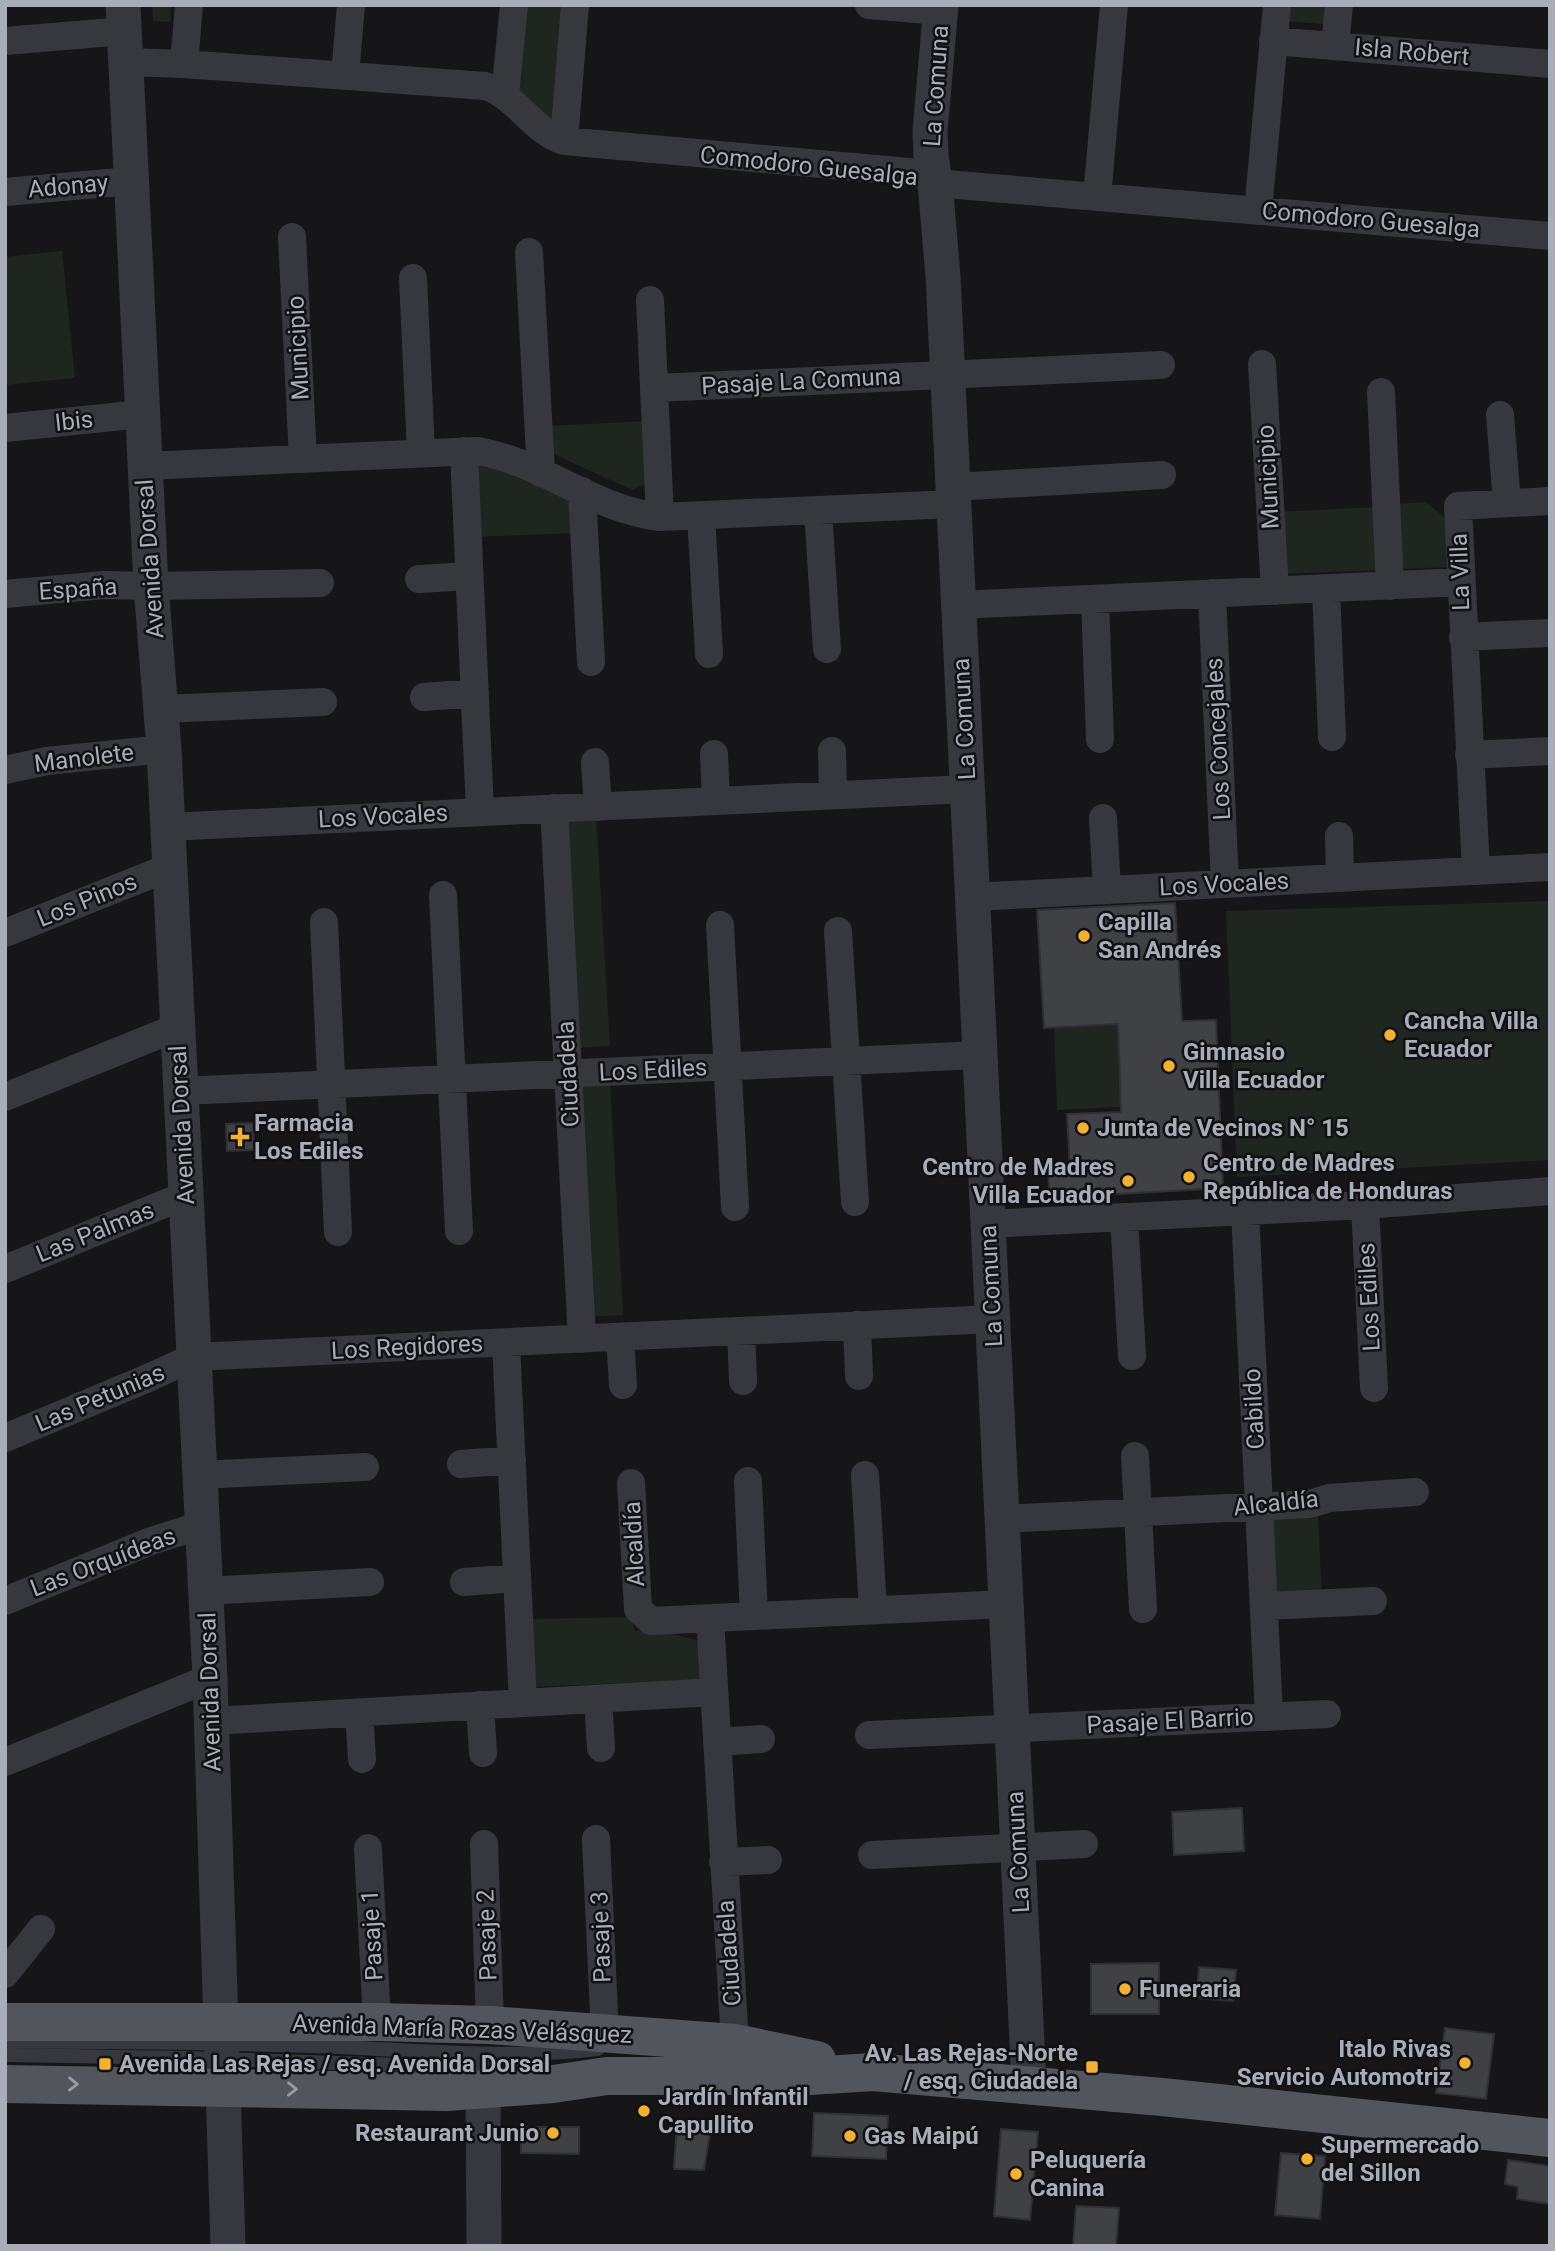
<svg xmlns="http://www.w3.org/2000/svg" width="1555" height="2251" viewBox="0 0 1555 2251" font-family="Roboto,sans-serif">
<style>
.green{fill:#1e261f}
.building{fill:#404145;stroke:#303034;stroke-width:2}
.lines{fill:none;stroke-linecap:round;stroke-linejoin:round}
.service{stroke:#37383d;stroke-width:14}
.minor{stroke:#37383d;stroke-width:28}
.tertiary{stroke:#37383d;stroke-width:35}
.primary{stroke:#53555c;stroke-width:38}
.oneway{stroke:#979ba6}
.poi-dot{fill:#f2b134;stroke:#111113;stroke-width:2.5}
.labels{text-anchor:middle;stroke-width:5;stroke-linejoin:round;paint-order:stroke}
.street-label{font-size:24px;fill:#a8adb8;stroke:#111113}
.poi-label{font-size:24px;font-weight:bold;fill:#a8adb8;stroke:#111113;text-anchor:start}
</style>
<rect width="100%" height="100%" fill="#161618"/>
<path class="green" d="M152,5H171L170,22L153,21Z
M519,5H570L559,125L510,90Z
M1288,5H1333L1331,25L1286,21Z
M62,251L75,378L5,385V257Z
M648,421L650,482L632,490L547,451L546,426Z
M483,462L574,502L576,533L475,537L471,468Z
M1426,502L1449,521L1452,567L1398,569L1395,504Z
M1378,507L1381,570L1277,574L1275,512Z
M596,816L610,1046L575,1048L560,819Z
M1550,901V1160L1237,1177L1226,911Z
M1118,1024L1121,1107L1057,1110L1054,1027Z
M610,1082L623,1315L586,1317L575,1083Z
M1318,1516L1322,1599L1270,1601L1268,1518Z
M631,1617L635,1631L654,1629L700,1641L708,1679L534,1687L532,1619Z"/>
<path class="building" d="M1175,903L1182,1021L1216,1020L1223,1188L1050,1198L1048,1172L1070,1171L1067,1114L1121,1112L1118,1024L1044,1028L1037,910Z
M253,1123L254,1150L227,1151L226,1124Z
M1242,1808L1244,1851L1174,1855L1172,1812Z
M1159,1963V2014H1091V1964Z
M1199,1967L1236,1970L1233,2001L1196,1998Z
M1445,2028L1494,2034L1486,2099L1436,2093Z
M814,2113L888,2116L886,2159L812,2156Z
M677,2120H712L704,2170L674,2169Z
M521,2127H579V2154L521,2153Z
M1001,2129L1038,2132L1030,2220L994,2216Z
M1281,2153L1325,2156L1320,2219L1275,2215Z
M1508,2160L1550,2166V2204L1517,2199L1518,2187L1505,2184Z
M1076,2206L1119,2208L1116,2246H1073Z"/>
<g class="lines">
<path class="service" d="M5,2042C108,2041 210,2043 313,2046C408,2049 503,2060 598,2049
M5,2055L186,2058L522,2069"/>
<path class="minor" d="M869,5L940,11
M5,41L124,31
M1273,41L1550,64
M1335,46L1339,5
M126,62L184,64L485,86C517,96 532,131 564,141L909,172L923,175L935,183L1550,236
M184,64L189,5
M345,75L351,5
M505,95L514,5
M564,141L575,5
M5,192L131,181
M1097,197L1114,5
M1258,211L1277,5
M292,237L303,459
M529,252L541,473
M413,278L421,453
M650,300L660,517
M1262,364L1275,591
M654,388C823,380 992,374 1161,365
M1381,392L1390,586
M1500,415L1507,503
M5,428L142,414
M464,451L480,812
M144,466L478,451C542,462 595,510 660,517L953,504
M953,487L1162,475
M582,491L591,662
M818,511L827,649
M701,516L709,654
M419,579L469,576
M1326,589L1332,737
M1212,593L1225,884
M5,594L104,585L151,586L320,583
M1095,599L1100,739
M959,605L1461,582
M1463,637L1550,633
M424,697L475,693
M161,709L323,702
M832,751L833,795
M714,754L716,801
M1469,755L1550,751
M595,762L598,807
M5,770L47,761L164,749
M554,808L582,1339
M1103,818L1107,890
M168,827L967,789
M1339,836L1340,878
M1476,871L1458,506L1550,501
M443,895L459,1231
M972,897L1550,867
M324,922L338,1232
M720,925L735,1207
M838,931L855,1202
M5,933L170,867
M181,1091L980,1055
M5,1097L178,1027
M1365,1205L1374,1388
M1245,1211L1269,1717
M1124,1217L1132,1356
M988,1224L1365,1205L1550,1191
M5,1269L186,1195
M857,1325L859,1376
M741,1331L743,1381
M620,1337L623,1385
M506,1343L523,1703
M5,1438L148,1378L194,1357L992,1319
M1135,1456L1143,1609
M461,1464L512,1460
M199,1475L365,1467
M865,1475L873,1610
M748,1481L754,1616
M631,1483L638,1609L651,1621L1006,1604
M1002,1519L1309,1504L1330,1498L1415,1492
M464,1582L517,1578
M205,1591L370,1582
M5,1601L151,1541L202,1525
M1264,1606L1373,1601
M710,1618L735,2043
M598,1699L601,1748
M480,1705L483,1753
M359,1713L362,1759
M211,1721L714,1692
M869,1735L1327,1714
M717,1742L761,1739
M5,1762L210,1678
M596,1839L605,2035
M484,1844L490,2025
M368,1848L377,2022
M872,1855L1084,1844
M723,1862L768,1860
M5,1974L41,1929"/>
<path class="tertiary" d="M123,5L151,586L164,749L210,1678L228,2246
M941,5L930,131L931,155L935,183L943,276L1029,2085
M483,2091L484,2246"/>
<path class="primary" d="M5,2022H377L490,2025L735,2043L817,2060
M5,2084L447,2092L553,2084L607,2076H809L873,2072L1162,2097L1550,2138"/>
</g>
<defs><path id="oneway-chevron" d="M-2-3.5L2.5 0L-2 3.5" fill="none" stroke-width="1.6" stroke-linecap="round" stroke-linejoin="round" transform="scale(1.75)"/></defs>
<g class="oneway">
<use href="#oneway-chevron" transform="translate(73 2084) rotate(1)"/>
<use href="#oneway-chevron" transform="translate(292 2089) rotate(1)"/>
</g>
<g class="poi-dot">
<circle cx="1084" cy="936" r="7"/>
<circle cx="1390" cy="1035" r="7"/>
<circle cx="1169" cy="1066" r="7"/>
<circle cx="1083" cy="1128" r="7"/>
<path d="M236.5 1126.5h7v7h7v7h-7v7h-7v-7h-7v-7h7z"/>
<circle cx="1189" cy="1177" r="7"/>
<circle cx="1128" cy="1181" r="7"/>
<circle cx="1125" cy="1989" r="7"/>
<circle cx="1465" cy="2063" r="7"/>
<rect x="98" y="2057" width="14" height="14" rx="3.5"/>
<rect x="1085" y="2060" width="14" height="14" rx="3.5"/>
<circle cx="644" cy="2111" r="7"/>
<circle cx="553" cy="2133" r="7"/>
<circle cx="850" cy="2136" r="7"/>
<circle cx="1307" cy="2159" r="7"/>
<circle cx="1016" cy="2174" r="7"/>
</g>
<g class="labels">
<g class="street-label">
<text transform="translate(1412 52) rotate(5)" y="8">Isla Robert</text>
<text transform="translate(936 86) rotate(-86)" y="8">La Comuna</text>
<text transform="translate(809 166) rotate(6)" y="8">Comodoro Guesalga</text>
<text transform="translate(68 186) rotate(-5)" y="8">Adonay</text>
<text transform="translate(1371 220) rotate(5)" y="8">Comodoro Guesalga</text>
<text transform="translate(298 348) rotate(-93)" y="8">Municipio</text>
<text transform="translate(801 381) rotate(-3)" y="8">Pasaje La Comuna</text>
<text transform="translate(74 421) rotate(-6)" y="8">Ibis</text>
<text transform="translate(1268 477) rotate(-93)" y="8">Municipio</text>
<text transform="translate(150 559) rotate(-94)" y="8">Avenida Dorsal</text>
<text transform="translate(1460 572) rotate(-92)" y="8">La Villa</text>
<text transform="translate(78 589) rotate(-4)" y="8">España</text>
<text transform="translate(964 719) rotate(-93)" y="8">La Comuna</text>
<text transform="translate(1218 739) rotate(-93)" y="8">Los Concejales</text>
<text transform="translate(84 758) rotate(-7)" y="8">Manolete</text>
<text transform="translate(383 816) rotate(-3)" y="8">Los Vocales</text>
<text transform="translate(1224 884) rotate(-3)" y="8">Los Vocales</text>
<text transform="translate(87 900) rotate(-22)" y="8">Los Pinos</text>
<text transform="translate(653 1070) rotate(-3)" y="8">Los Ediles</text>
<text transform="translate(568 1074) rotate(-93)" y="8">Ciudadela</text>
<text transform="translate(182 1125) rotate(-93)" y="8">Avenida Dorsal</text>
<text transform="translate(95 1232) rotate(-22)" y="8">Las Palmas</text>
<text transform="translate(991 1286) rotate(-93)" y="8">La Comuna</text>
<text transform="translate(1369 1297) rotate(-93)" y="8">Los Ediles</text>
<text transform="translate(407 1347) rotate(-3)" y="8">Los Regidores</text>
<text transform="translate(100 1398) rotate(-23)" y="8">Las Petunias</text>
<text transform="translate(1254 1409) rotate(-93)" y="8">Cabildo</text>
<text transform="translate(1276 1503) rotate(-6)" y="8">Alcaldía</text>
<text transform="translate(634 1544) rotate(-93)" y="8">Alcaldía</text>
<text transform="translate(103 1562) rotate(-21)" y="8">Las Orquídeas</text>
<text transform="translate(210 1692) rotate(-92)" y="8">Avenida Dorsal</text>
<text transform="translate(1170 1721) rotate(-3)" y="8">Pasaje El Barrio</text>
<text transform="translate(1018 1852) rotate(-93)" y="8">La Comuna</text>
<text transform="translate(372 1935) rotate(-93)" y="8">Pasaje 1</text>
<text transform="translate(487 1935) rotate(-92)" y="8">Pasaje 2</text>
<text transform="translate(601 1937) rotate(-92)" y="8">Pasaje 3</text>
<text transform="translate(729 1953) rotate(-94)" y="8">Ciudadela</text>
<text transform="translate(462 2029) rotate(2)" y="8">Avenida María Rozas Velásquez</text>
</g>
<g class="poi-label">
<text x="1098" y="930">Capilla<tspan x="1098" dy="28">San Andrés</tspan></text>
<text x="1404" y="1029">Cancha Villa<tspan x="1404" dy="28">Ecuador</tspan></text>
<text x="1183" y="1060">Gimnasio<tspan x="1183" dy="28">Villa Ecuador</tspan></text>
<text x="254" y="1131">Farmacia<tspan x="254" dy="28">Los Ediles</tspan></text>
<text x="1097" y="1136">Junta de Vecinos N° 15</text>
<text x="1203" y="1171">Centro de Madres<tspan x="1203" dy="28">República de Honduras</tspan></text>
<text x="1114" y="1175" text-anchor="end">Centro de Madres<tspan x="1114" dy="28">Villa Ecuador</tspan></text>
<text x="1139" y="1997">Funeraria</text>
<text x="1451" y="2057" text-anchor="end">Italo Rivas<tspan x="1451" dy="28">Servicio Automotriz</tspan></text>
<text x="1078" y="2061" text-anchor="end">Av. Las Rejas-Norte<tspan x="1078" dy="28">/ esq. Ciudadela</tspan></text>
<text x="119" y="2072">Avenida Las Rejas / esq. Avenida Dorsal</text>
<text x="658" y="2105">Jardín Infantil<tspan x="658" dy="28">Capullito</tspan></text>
<text x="539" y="2141" text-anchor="end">Restaurant Junio</text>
<text x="864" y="2144">Gas Maipú</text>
<text x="1321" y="2153">Supermercado<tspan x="1321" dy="28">del Sillon</tspan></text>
<text x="1030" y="2168">Peluquería<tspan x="1030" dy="28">Canina</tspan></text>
</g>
</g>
<rect width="1555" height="2251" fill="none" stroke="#a8adb8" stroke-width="14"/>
</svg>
